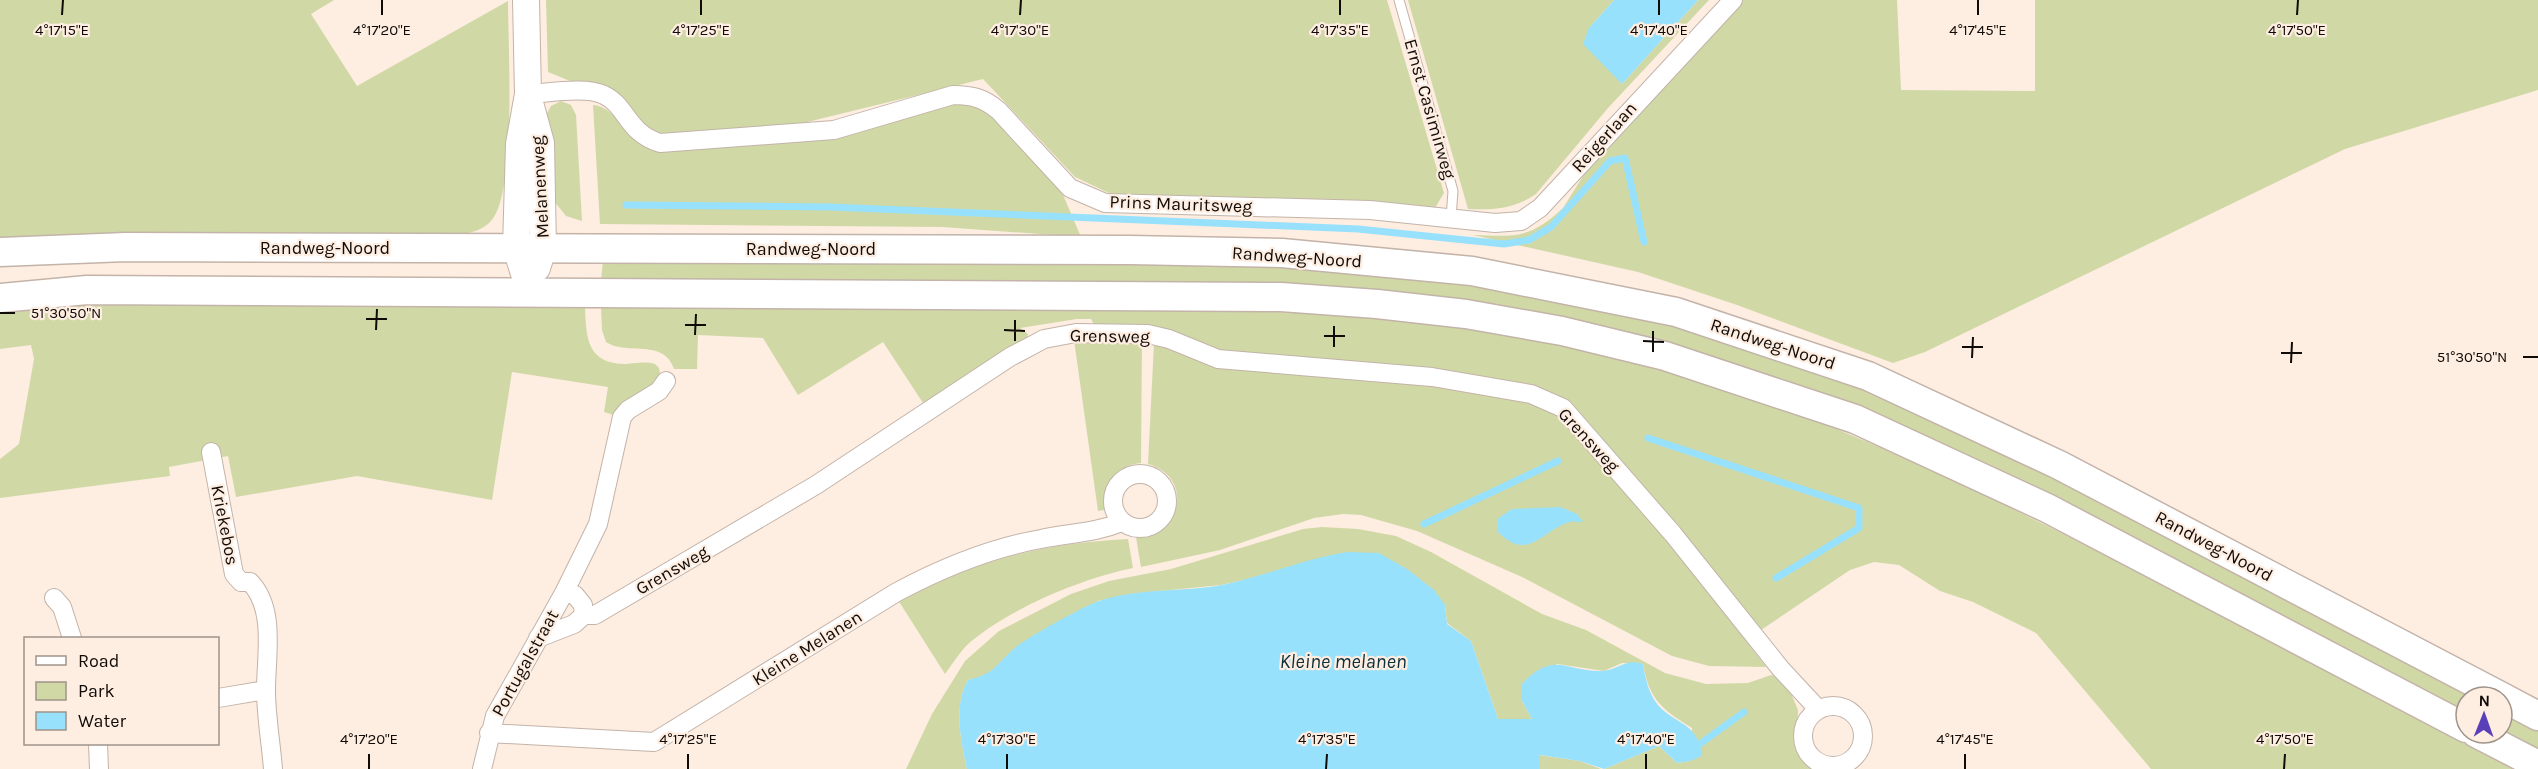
<svg xmlns="http://www.w3.org/2000/svg" width="2538" height="769" viewBox="0 0 2538 769" font-family="Karla,sans-serif">
<style>
.green{fill:#d0d9a6}
.water{fill:#97e1fc}
.lines{fill:none;stroke-linecap:round;stroke-linejoin:round}
.stream{stroke:#97e1fc;stroke-width:7}
.lane-casing{stroke:#c3b3a8;stroke-width:11}
.street-casing{stroke:#c3b3a8;stroke-width:20}
.secondary-casing{stroke:#c3b3a8;stroke-width:28}
.primary-casing{stroke:#c3b3a8;stroke-width:31}
.lane{stroke:#fff;stroke-width:9}
.street{stroke:#fff;stroke-width:18}
.secondary{stroke:#fff;stroke-width:26}
.primary{stroke:#fff;stroke-width:28}
.ticks{fill:none;stroke:#100b07;stroke-width:2}
.labels{text-anchor:middle;stroke-width:4.5;stroke-linejoin:round;paint-order:stroke}
.street-label{font-size:18px;fill:#100b07;stroke:#feede1}
.water-label{font-size:20px;font-style:italic;fill:#0c303c;stroke:#feede1}
.ticks-label{font-size:15px;text-anchor:middle;fill:#100b07;stroke:#feede1;stroke-width:4.5;stroke-linejoin:round;paint-order:stroke}
</style>
<rect width="100%" height="100%" fill="#feede1"/>
<path class="green" d="M0,0H334L311,14L357,86L508,1C508,43 517,194 491,221C483,230 473,232 462,234L150,232L0,238Z
M546,0H1387L1444,193L1435,208L1111,194L1075,177L983,79L795,125L661,136L649,131L610,88L570,81L548,72Z
M1408,0H1614L1589,28L1622,84L1698,0H1709L1608,108L1536,194C1514,209 1494,210 1468,209Z
M1737,0H1897L1901,90L2035,91V0H2538V90L2345,149L1925,352L1893,363L1737,305L1638,272L1473,235C1516,237 1531,238 1563,208L1608,136Z
M561,101L571,105L576,115L582,221L566,216L554,201L546,115L551,106Z
M954,103L977,107L989,114L1061,190L1081,237L942,227L600,224L593,105C615,106 625,137 644,146C653,151 662,151 672,151L833,138L858,133Z
M603,261L1282,265L1472,283L1675,325L1863,389L2055,476L2479,697H2466V712L2072,506L1853,406L1279,284L601,280Z
M105,305L585,306C586,338 587,364 626,364C636,363 646,361 655,364L659,368L661,378L617,416L604,412L608,387L512,372L492,500L357,476L236,497L228,456L169,467L170,476L0,498V459L19,444L34,359L31,345L0,349V309Z
M601,307C753,308 905,308 1057,308C1223,309 1388,310 1551,342C1772,385 1963,482 2161,584C2281,645 2402,705 2521,769H2151L2036,633L1973,602L1940,591L1899,565L1874,562L1850,570L1761,630L1596,432L1556,394L1532,387L1238,356L1095,326L1091,319H1077L1020,328L1028,334L1026,341L923,403L883,342L798,395L763,338L698,335L697,369H674C664,338 628,356 606,342L602,330Z
M1074,340L1142,341L1141,463C1113,466 1104,484 1104,510L1098,511Z
M1154,343L1519,398L1558,415L1667,539L1766,667L1709,666L1672,656L1522,577L1417,531L1361,515L1343,514L1314,518L1220,550L1141,567L1136,537C1185,533 1192,476 1148,464Z
M1322,527L1358,529L1396,536L1431,552L1542,614L1586,630L1665,673L1706,684L1748,683L1771,675L1776,676L1790,691L1798,710L1797,746L1810,764L1820,769H1604L1659,746L1677,763L1690,761L1692,728C1663,710 1649,700 1643,664L1622,663L1604,671L1557,664L1521,699L1532,719H1498L1471,641L1447,623L1445,605L1261,576L1221,585L1131,594L1098,601L1017,647L987,676L968,680C953,707 961,741 967,769H906L932,714L965,661L999,631L1071,594L1109,581L1171,569L1303,529Z
M1128,539L1133,568C1083,578 1014,607 974,639C962,648 954,662 945,674L898,600C981,560 1036,544 1128,539Z
M2502,709L2538,728V749L2502,731Z
M1539,755L1580,761L1601,769H1539Z"/>
<path class="water" d="M1614,0H1698L1622,84L1583,44L1589,28Z
M1560,507L1577,514L1583,522C1578,522 1574,521 1569,522C1540,532 1528,562 1498,532L1497,519L1512,509Z
M1347,552L1379,553L1407,569L1434,590L1445,605L1447,624L1471,641L1498,719H1532L1521,699V685C1554,649 1565,672 1603,671C1618,670 1626,658 1643,664C1645,677 1648,690 1655,701C1671,725 1698,719 1702,756L1690,761L1677,763L1659,746L1604,769L1580,761L1540,755L1539,769H967C961,741 953,706 968,680C995,674 995,665 1015,648C1026,638 1086,605 1099,601C1139,588 1182,592 1222,585C1265,576 1304,559 1347,552Z"/>
<g class="lines">
<path class="stream" d="M626,205L830,207L1358,229L1504,244L1529,240L1551,227L1610,161L1625,158L1644,242
M1648,438L1859,508V528L1776,578
M1424,524L1558,461
M1695,745L1697,746L1744,712"/>
<g class="lane-casing">
<path id="lane" d="M1399,0L1453,191L1451,218"/>
</g>
<g class="street-casing">
<path id="street" d="M528,94C547,93 587,86 604,95C627,106 627,133 660,143L834,130L953,95C972,95 984,98 999,111L1070,188L1105,203L1370,210L1495,223L1521,221L1540,208L1733,0
M211,452L234,574L241,582H250C276,609 266,655 266,690C266,716 271,743 273,769
M1113 501a27 27 0 1 1 54 0a27 27 0 1 1-54 0Z
M54,598L62,607L72,638
M584,615L583,605L575,595L564,593L598,524L622,417L628,410L659,391L666,381
M538,638L574,624L584,615H595L816,485L1010,357L1044,339L1076,333L1148,334L1169,339L1218,359L1432,377L1531,394L1563,408L1673,534L1780,668L1818,709
M218,698L266,690
M1803 736a30 30 0 1 1 60 0a30 30 0 1 1-60 0Z
M489,733L654,742L897,592C942,568 990,548 1041,539C1069,533 1095,533 1122,522
M98,744L99,769
M482,769L495,716L564,593"/>
</g>
<g class="secondary-casing">
<path id="secondary" d="M526,0L528,94L519,144L516,248L530,293
M530,103L541,143L543,249L537,268"/>
</g>
<g class="primary-casing">
<path id="primary" d="M0,252L126,247L1130,250L1282,253L1472,271L1676,312L1868,376L2059,465L2502,697
M0,298L87,290L1281,297L1377,304L1466,314L1562,331L1665,356L1855,419L2047,508L2466,728
M2502,697L2538,716
M2476,733L2538,765"/>
</g>
<use href="#lane" class="lane"/>
<use href="#street" class="street"/>
<use href="#secondary" class="secondary"/>
<use href="#primary" class="primary"/>
</g>
<path class="ticks" d="M62,15L63,0M382,15V0M701,15V0M1020,15L1021,0M1340,15V0M1659,15V0M1978,15V0M2297,15L2298,0M0,313H15M366,319H387M685,325H706M376,330L377,309M1004,330L1025,331M695,335L696,314M1324,336H1345M1015,341V320M1643,341L1664,342M1334,347V326M1962,347H1983M1653,352V331M2281,353H2302M2523,357H2538M1972,358L1973,337M2291,363L2292,342M369,769V754M688,769V754M1007,769V754M1326,769L1327,754M1646,769V754M1965,769V754M2284,769L2285,754"/>
<g class="labels">
<g class="street-label">
<text transform="translate(1430 109) rotate(74)" y="6">Ernst Casimirweg</text>
<text transform="translate(1604 137) rotate(-48)" y="6">Reigerlaan</text>
<text transform="translate(540 187) rotate(-93)" y="6">Melanenweg</text>
<text transform="translate(1181 204) rotate(2)" y="6">Prins Mauritsweg</text>
<text x="325" y="254">Randweg-Noord</text>
<text x="811" y="255">Randweg-Noord</text>
<text transform="translate(1297 257) rotate(4)" y="6">Randweg-Noord</text>
<text transform="translate(1110 336) rotate(1)" y="6">Grensweg</text>
<text transform="translate(1773 344) rotate(18)" y="6">Randweg-Noord</text>
<text transform="translate(1589 440) rotate(47)" y="6">Grensweg</text>
<text transform="translate(225 525) rotate(79)" y="6">Kriekebos</text>
<text transform="translate(2214 546) rotate(28)" y="6">Randweg-Noord</text>
<text transform="translate(672 570) rotate(-30)" y="6">Grensweg</text>
<text transform="translate(807 648) rotate(-32)" y="6">Kleine Melanen</text>
<text transform="translate(525 663) rotate(-61)" y="6">Portugalstraat</text>
</g>
<g class="water-label">
<text x="1343" y="668">Kleine melanen</text>
</g>
</g>
<g class="ticks-label">
<text x="62" y="35">4°17'15"E</text>
<text x="382" y="35">4°17'20"E</text>
<text x="701" y="35">4°17'25"E</text>
<text x="1020" y="35">4°17'30"E</text>
<text x="1340" y="35">4°17'35"E</text>
<text x="1659" y="35">4°17'40"E</text>
<text x="1978" y="35">4°17'45"E</text>
<text x="2297" y="35">4°17'50"E</text>
<text x="66" y="318">51°30'50"N</text>
<text x="2472" y="362">51°30'50"N</text>
<text x="369" y="744">4°17'20"E</text>
<text x="688" y="744">4°17'25"E</text>
<text x="1007" y="744">4°17'30"E</text>
<text x="1327" y="744">4°17'35"E</text>
<text x="1646" y="744">4°17'40"E</text>
<text x="1965" y="744">4°17'45"E</text>
<text x="2285" y="744">4°17'50"E</text>
</g>
<rect x="24" y="637" width="195" height="108" fill="#feede1" stroke="#9f938a" stroke-width="1.5"/>
<rect x="36" y="656" width="30" height="9" fill="#ffffff" stroke="#9f938a" stroke-width="1.5"/>
<text x="78" y="667" font-size="18" fill="#100b07">Road</text>
<rect x="36" y="682" width="30" height="18" fill="#d0d9a6" stroke="#9f938a" stroke-width="1.5"/>
<text x="78" y="697" font-size="18" fill="#100b07">Park</text>
<rect x="36" y="712" width="30" height="18" fill="#97e1fc" stroke="#9f938a" stroke-width="1.5"/>
<text x="78" y="727" font-size="18" fill="#100b07">Water</text>
<g transform="translate(2484 715) rotate(1)"><circle r="28" fill="#feede1" stroke="#9f938a" stroke-width="1.5"/>
<path d="M0-4.5L10 22L0 15L-10 22Z" fill="#5a40b8"/>
<text y="-9" font-size="16" font-weight="bold" text-anchor="middle" fill="#100b07">N</text>
</g>
</svg>
